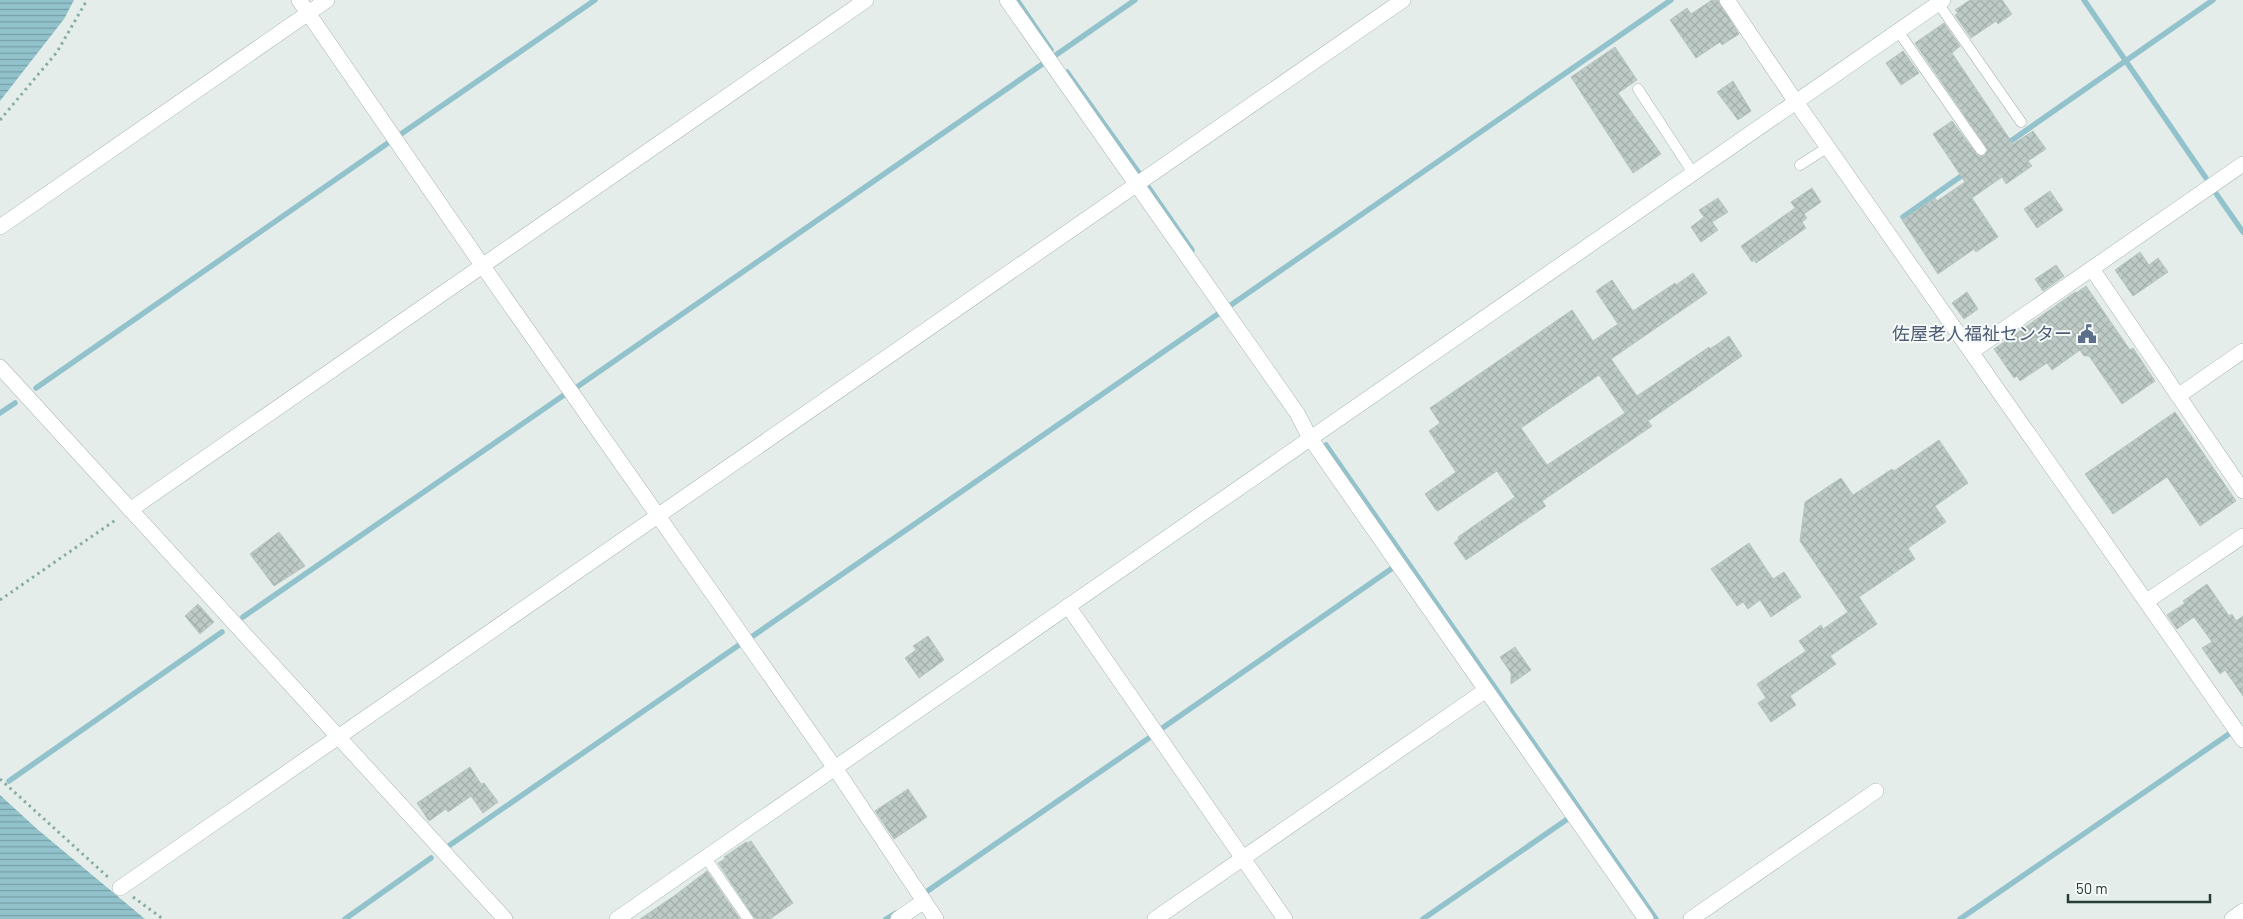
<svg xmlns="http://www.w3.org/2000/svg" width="2243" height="919" viewBox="0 0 2243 919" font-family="Barlow,'Noto Sans JP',sans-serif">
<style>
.water{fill:url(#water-rules)}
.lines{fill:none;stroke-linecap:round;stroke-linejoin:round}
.stream{stroke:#92c2cc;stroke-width:5.5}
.building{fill:url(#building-cross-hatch);stroke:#b8c6c1;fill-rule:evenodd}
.lane-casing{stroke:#a8b5b1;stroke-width:11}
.street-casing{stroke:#a8b5b1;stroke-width:16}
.secondary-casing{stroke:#a4b8b1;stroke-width:16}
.path{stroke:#88ada3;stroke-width:3;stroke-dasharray:2.5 4;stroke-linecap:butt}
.lane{stroke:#fff;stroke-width:10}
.street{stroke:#fff;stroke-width:15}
.secondary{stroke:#fff;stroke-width:15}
.labels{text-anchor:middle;stroke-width:4;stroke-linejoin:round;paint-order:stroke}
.service-label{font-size:18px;fill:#4e5e75;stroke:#f5f9f8;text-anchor:end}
</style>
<defs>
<pattern id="water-rules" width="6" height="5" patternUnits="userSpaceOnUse" patternTransform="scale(1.25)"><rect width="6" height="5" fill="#92c2cc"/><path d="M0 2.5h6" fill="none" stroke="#779fa7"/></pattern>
<pattern id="building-cross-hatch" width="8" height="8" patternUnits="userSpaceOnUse" patternTransform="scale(1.25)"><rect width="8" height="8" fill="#bdcac6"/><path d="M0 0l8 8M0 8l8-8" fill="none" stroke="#a2aeab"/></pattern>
</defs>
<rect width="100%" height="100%" fill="#e5edea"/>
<path class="water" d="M0,0H74L64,19L0,101Z
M0,795L37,829L145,919H0Z"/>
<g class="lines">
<path class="stream" d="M1017,0L1051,50
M2084,0L2206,178
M1053,57L1135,0
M1067,72L1139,173
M401,134L595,0
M2005,145L2213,0
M1149,188L1192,250
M2215,192L2243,232
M1903,217L1967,172
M1228,307L1671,0
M577,387L1044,63
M36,388L388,143
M0,413L15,403
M1326,445L1656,919
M243,617L564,395
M750,638L1218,314
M1161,729L1394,567
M9,781L222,632
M450,845L739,645
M926,892L1149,738
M345,919L431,858
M886,919L896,913
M1423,919L1569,818
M1960,919L2229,734"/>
</g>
<path class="building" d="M1712,0H1718L1739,34L1722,45L1720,42L1696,58L1670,20L1687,8L1691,14Z
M1970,0H2002L2012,14L1998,24L1996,21L1971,38L1955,15L1958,13L1955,10Z
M1944,23L1960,46L1952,53L2013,144L2033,131L2046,149L2028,161L2032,166L2006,184L2002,177L1972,198L1998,237L1976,252L1974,249L1938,274L1902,220L1935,198L1937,201L1965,182L1933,134L1952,121L1978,156H1984L1988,150L1915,43Z
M1615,47L1637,80L1618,93L1661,154L1633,173L1571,77Z
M1903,51L1919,73L1901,85L1886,63Z
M1733,81L1751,111L1738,120L1717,92Z
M1812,188L1821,202L1804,214L1807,218L1802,222L1806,228L1756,263L1754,260L1752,262L1741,246L1795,208L1791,202Z
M2050,191L2063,210L2037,228L2024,209Z
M1718,198L1728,212L1712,222L1718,230L1701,242L1691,227L1704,217L1699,210Z
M2140,252L2149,265L2158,258L2168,272L2133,296L2115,270Z
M2056,265L2064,276L2043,291L2035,279Z
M1693,273L1707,293L1611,359L1637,396L1709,347L1710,349L1729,336L1742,356L1648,421L1652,426L1542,501L1546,506L1466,560L1454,543L1459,539L1458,537L1515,497L1497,471L1438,511L1436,510L1425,494L1456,472L1429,431L1440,423L1430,408L1572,310L1593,341L1618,324L1596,291L1612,280L1633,311L1675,283L1676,285ZM1599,375L1625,413L1547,465L1521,428Z
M2086,286L2130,350L2133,348L2155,381L2122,404L2089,356H2084L2080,350L2052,370L2047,363L2020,381L2017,376L2014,378L1994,349L2075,292L2076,293Z
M1967,292L1978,309L1964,319L1952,303Z
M2175,412L2236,501L2200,526L2167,477L2113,514L2085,474Z
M1939,440L1968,483L1935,506L1946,522L1908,548L1915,559L1859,597L1877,624L1830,656L1836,664L1790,696L1796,705L1771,722L1758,703L1766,698L1757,684L1806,651L1799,641L1821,625L1823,629L1848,612L1800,541L1805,502L1841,478L1853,495L1892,469L1894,471Z
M279,532L305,566L274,586L250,554Z
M1749,543L1773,579L1784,572L1801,597L1771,617L1760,600L1748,609L1743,602L1737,606L1711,569Z
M2207,584L2229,616L2232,614L2236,621L2243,616V696L2225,670L2220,674L2202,648L2212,642L2194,617L2177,629L2167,615L2185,603L2183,601Z
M198,604L214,622L200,634L185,616Z
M928,636L944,660L919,678L905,658L916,650L913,646Z
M1515,647L1531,670L1511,684V673L1500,657Z
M470,767L481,784L484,783L498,802L483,813L471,796L448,812L446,809L429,821L417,803Z
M908,789L927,817L894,839L875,811Z
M751,841L793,903L770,919H755L718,863L725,859L724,857L746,842L747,843Z
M707,871L740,919H640L674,896Z"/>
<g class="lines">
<g class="lane-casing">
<path id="lane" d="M1938,3L2021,122
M1898,31L1981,150
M1638,89L1693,173
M1800,165L1828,147
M706,858L748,919"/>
</g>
<g class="street-casing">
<path id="street" d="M299,0L482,265L835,768L936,919
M1007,0L1297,413L1310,438L1646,919
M1727,0L1796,102L2243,740
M0,227L327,0
M2092,269L2243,491
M1971,352L2243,164
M0,367L505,919
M2178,396L2243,351
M130,510L866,0
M2147,601L2243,536
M1068,606L1285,919
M120,888L1403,0
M898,919L924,901
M1155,919L1486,690
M1691,919L1876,791
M2232,919L2243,911"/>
</g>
<g class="secondary-casing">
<path id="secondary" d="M617,919L1943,0"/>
</g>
<path class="path" d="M0,120L57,52L87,0
M0,600L117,519
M0,779L109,878
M133,897L163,919"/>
<use href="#lane" class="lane"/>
<use href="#street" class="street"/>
<use href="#secondary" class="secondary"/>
</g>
<defs>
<g id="civic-bare" transform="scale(1.5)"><path d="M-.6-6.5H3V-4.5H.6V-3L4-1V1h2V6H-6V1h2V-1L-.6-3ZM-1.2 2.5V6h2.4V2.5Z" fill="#5c6f8a" stroke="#f5f9f8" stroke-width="2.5" paint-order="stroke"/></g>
</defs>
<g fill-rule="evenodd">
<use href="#civic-bare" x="2087" y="334"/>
</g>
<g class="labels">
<g class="service-label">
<text x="2072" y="340">佐屋老人福祉センター</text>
</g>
</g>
<path d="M2068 894v8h142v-8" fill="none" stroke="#263d38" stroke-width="2.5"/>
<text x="2076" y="894" font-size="15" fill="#263d38" stroke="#f5f9f8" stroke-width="4" paint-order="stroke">50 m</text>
</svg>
